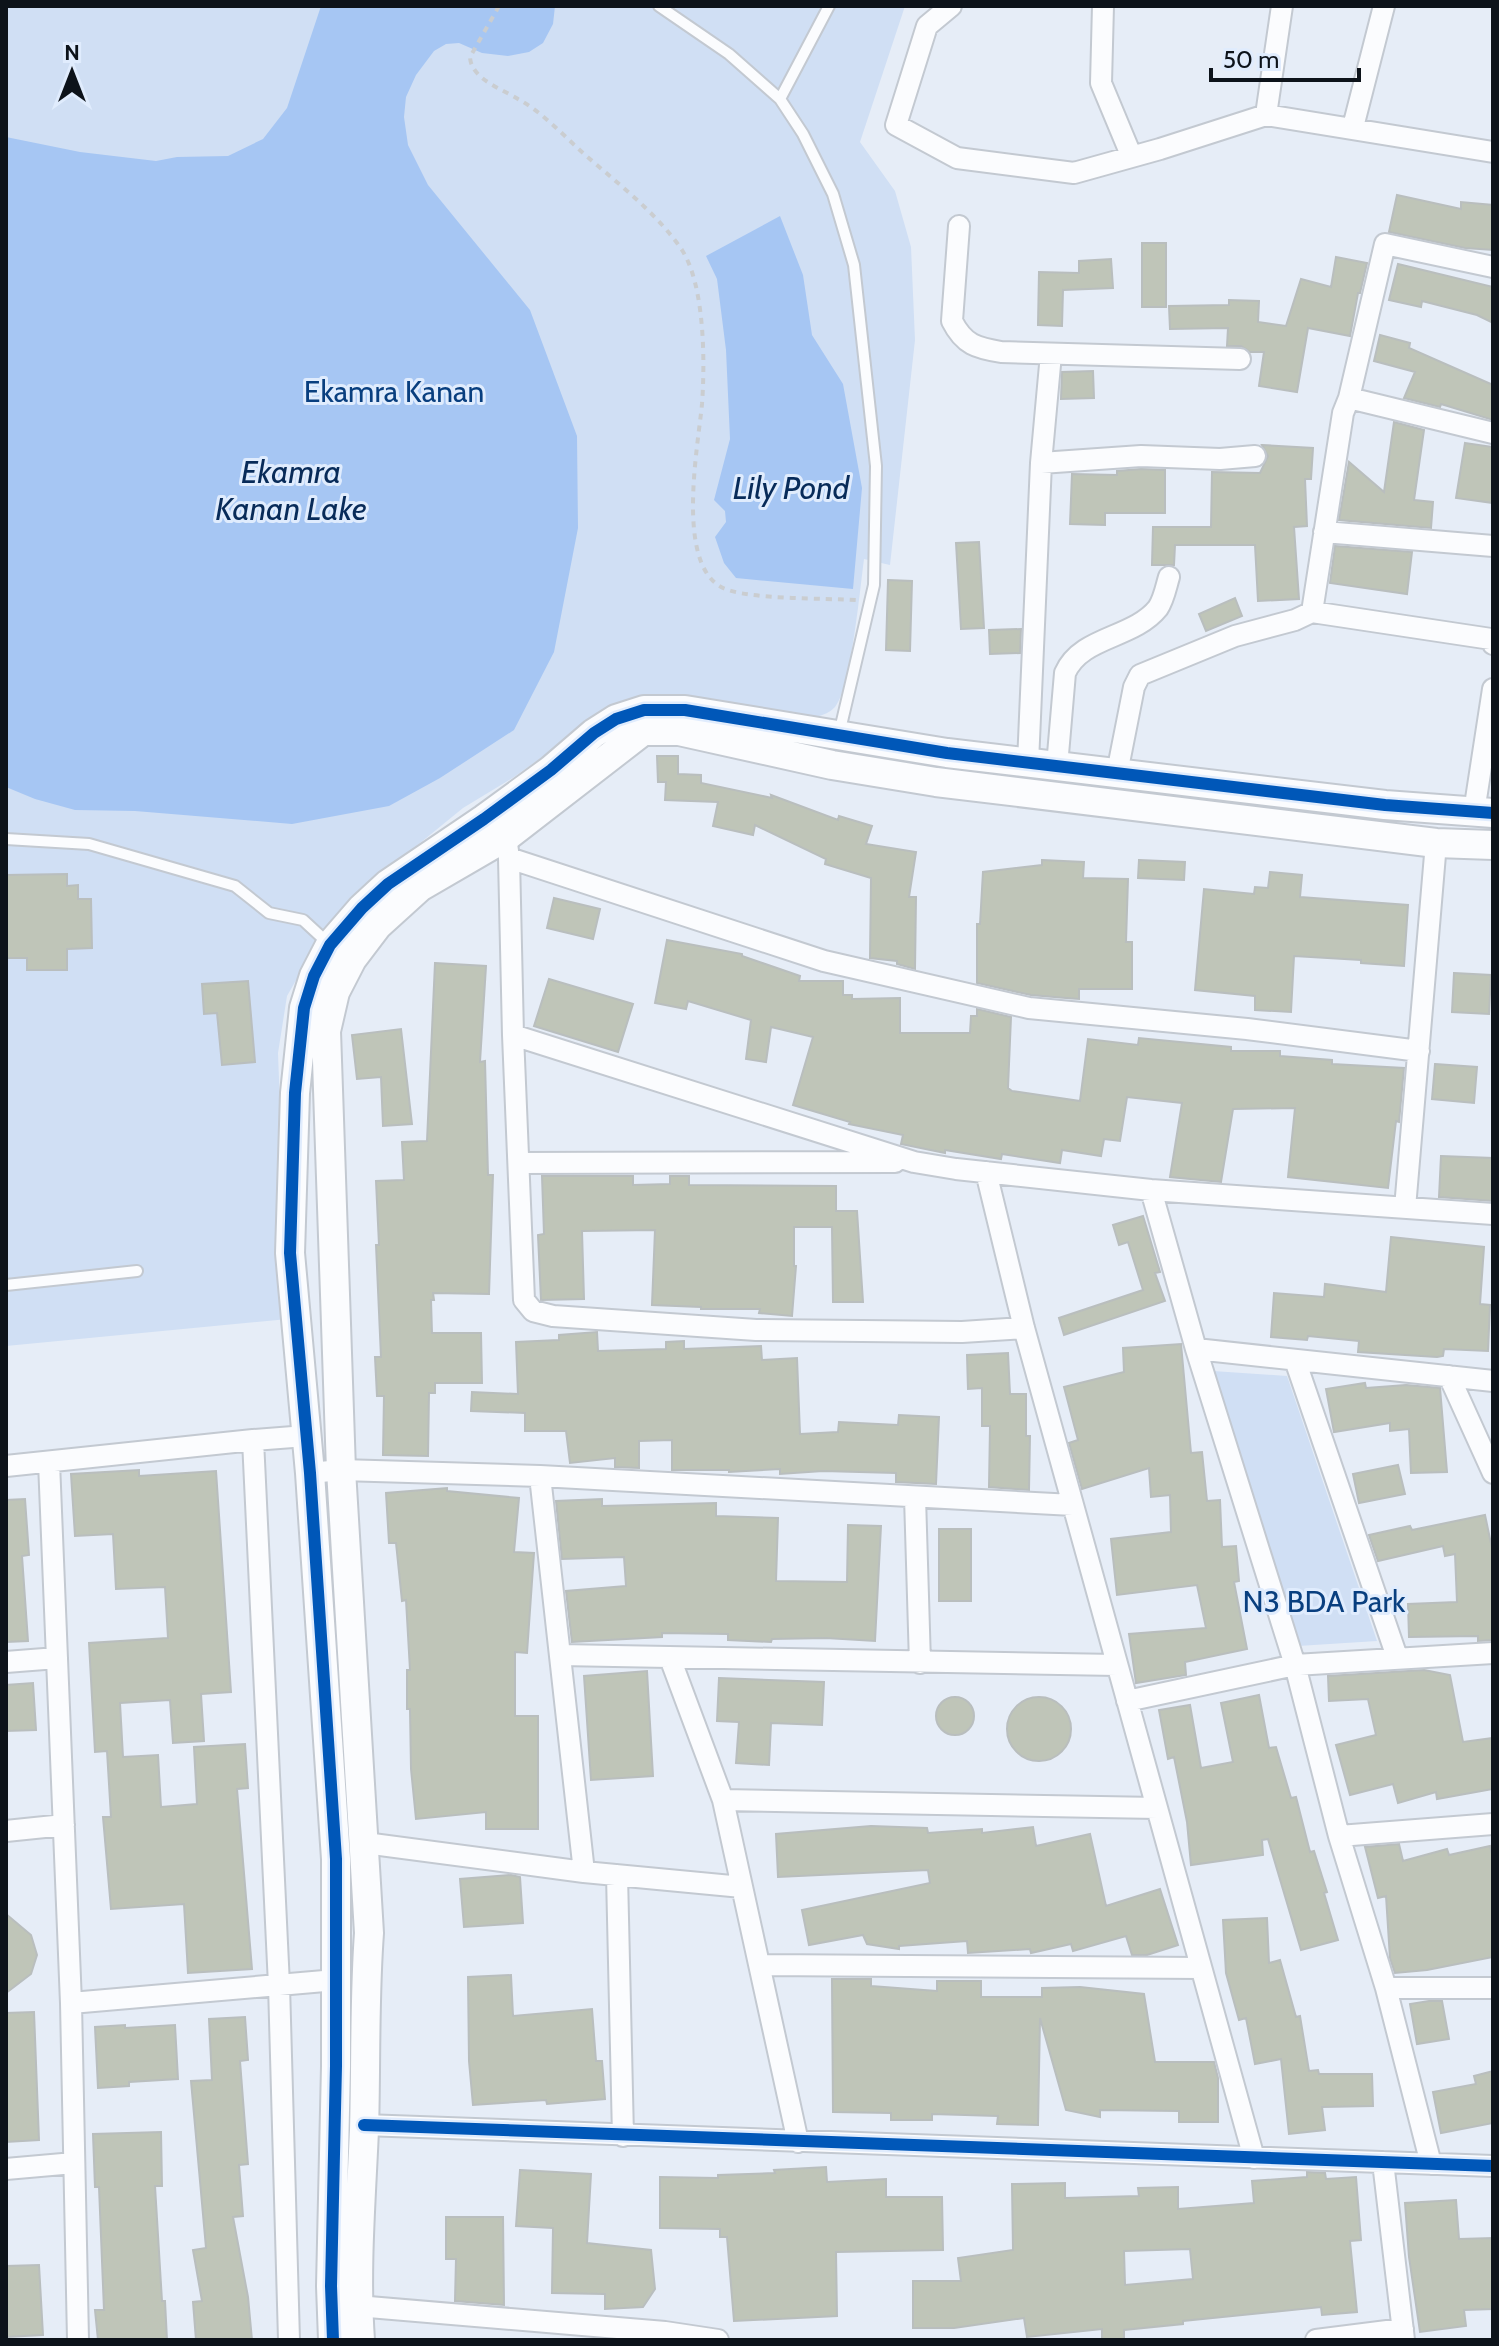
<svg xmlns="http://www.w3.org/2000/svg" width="1499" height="2346" viewBox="0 0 1499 2346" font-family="Cabin,sans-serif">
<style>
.green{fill:#d0dff4}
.water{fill:#a6c6f3}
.building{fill:#bfc5b8;stroke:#b9bebe;stroke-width:2;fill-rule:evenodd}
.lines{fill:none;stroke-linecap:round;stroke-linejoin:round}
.lane-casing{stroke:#c3c9d1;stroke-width:14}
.street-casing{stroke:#c3c9d1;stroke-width:24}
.secondary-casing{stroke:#c3c9d1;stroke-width:32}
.path{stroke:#cacdd0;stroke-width:4;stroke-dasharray:6 6;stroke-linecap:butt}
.lane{stroke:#fbfcfe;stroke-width:10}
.street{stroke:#fbfcfe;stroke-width:20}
.secondary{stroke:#fbfcfe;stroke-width:28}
.cycleway-casing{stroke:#e0ecfd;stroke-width:17}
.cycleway{stroke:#0057b8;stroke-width:12}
.labels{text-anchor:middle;stroke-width:6;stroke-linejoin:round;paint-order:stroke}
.park-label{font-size:30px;fill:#093f7f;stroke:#e0ecfd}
.water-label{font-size:32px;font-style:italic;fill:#082b59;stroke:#e0ecfd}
</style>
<rect width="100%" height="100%" fill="#e6edf7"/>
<path class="green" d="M6,6H905L860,142L895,191L911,247L915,340L890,565L864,559C860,588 851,688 835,707C826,717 807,719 794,722L587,725L514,777L463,808L382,874L311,954L287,996L278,1053L288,1319L6,1346Z
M1213,1371L1287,1376L1377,1641L1298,1646Z"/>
<path class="water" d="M321,6H555L553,24L543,43L529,52L508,56L482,53L459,43L446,44L434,51L416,75L406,97L404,117L408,145L428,185L530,310L577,436L578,528L554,652L514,730L440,778L389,806L292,824L135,811L75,810L35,799L6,787V137L80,152L156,161L177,157L228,156L263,139L287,108Z
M780,216L803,275L812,335L843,384L862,488L853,589L736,578L724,563L715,537L726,522L725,511L714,500L730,439L726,350L717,279L706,256Z"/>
<path class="building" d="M1397,195L1461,209V202L1493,205V250L1465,248L1389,232Z
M1142,243H1166V307H1142Z
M1336,257L1367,263L1360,293H1358L1350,336L1308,328L1297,392L1259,386L1264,352H1250L1241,346H1227L1228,328L1170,329L1169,306L1229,305V300L1259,301L1258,322L1286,326L1301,279L1331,287Z
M1111,259L1113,288L1063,290L1062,326L1038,325L1039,272L1079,273V261Z
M1398,264L1493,287V323L1477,315L1422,301L1421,307L1389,300Z
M1380,335L1410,343L1409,348L1493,385V420L1441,404L1440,407L1404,398L1415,372L1374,361Z
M1093,371L1094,398L1061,399L1062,372Z
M1394,422L1424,430L1414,500L1433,502L1431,528L1339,520L1349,462L1384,492Z
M1465,443L1493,447V503L1456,498Z
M1262,445L1313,448L1311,479H1305L1307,526L1294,527L1299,599L1258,601L1255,545H1175L1174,565H1152L1153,527H1211L1212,472L1260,473L1268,456Z
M1141,469L1165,470V513H1105V525L1070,524L1072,474L1117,475V471Z
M979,542L984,628L961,629L956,543Z
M1335,546L1412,552L1407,594L1330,583Z
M888,580L912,581L910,651L886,650Z
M1235,598L1242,616L1206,631L1199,614Z
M1021,629L1020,653L990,654L989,630Z
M657,756H678V774L701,775V783L772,798L771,795L838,820L839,816L872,826L866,844L916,852L909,897H916L915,969L897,964V961L870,958L871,878L825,864L826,859L755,825L753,835L713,826L718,802L665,800L666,782H658Z
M1042,860L1084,862L1083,878L1128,879L1126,942H1132V989H1079V999L1066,998L1031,995L977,983V924H980L983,872L1042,865Z
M1139,860L1185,862L1184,880L1138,878Z
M1270,872L1302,875L1300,897L1408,905L1404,966L1361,963V960L1294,956L1291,1012L1255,1010V996L1195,990L1204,889L1254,894L1255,887L1268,888Z
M67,874V886L78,885V899H91L92,948L67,949V970H27V958H6V875Z
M554,898L600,909L593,939L547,928Z
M667,940L742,954V956L800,976L799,981H843V995H852V999L900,998V1033H970L971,1016H977V1009L1011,1017L1008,1088L1012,1091L1080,1101L1088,1039L1138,1045L1139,1038L1231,1047V1051H1280V1056L1332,1060V1064L1404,1068L1399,1122L1396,1121L1388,1188L1288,1177L1295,1108L1233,1109L1221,1182L1170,1177L1182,1103L1127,1097L1120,1141L1104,1139L1101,1156L1062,1150L1060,1163L1002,1154L1001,1159L945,1150V1153L901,1144L903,1135L849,1124L850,1122L793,1105L813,1037L771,1027L766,1062L746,1059L751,1020L688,1001L686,1009L655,1003Z
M435,963L486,966L480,1062L485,1061L488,1175H493L489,1294L433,1293L434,1300H431L432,1333H481L482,1383H435V1393H429L428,1456L383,1455L384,1396H377L375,1357H381L376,1245H379L376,1181L404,1180L402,1142L427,1141Z
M1454,973L1491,975L1489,1014L1452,1012Z
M549,979L633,1004L618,1052L534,1026Z
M248,981L255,1062L222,1065L217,1013L204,1014L202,984Z
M401,1029L412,1124L383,1126L381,1077L357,1079L352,1035Z
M1435,1064L1477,1067L1474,1103L1432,1099Z
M1441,1156L1493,1158V1201L1439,1197Z
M542,1176H633V1185L670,1184V1176H689V1185L836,1186V1211H857L863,1302H833L832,1227H794V1266H796L792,1316L759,1313L760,1309H701V1307L652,1305L655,1230L582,1231L584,1299L541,1300L538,1235L544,1234Z
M1143,1216L1160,1272L1155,1273L1165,1301L1064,1335L1059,1318L1143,1290L1128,1242L1119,1245L1113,1225Z
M1391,1237L1484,1247L1480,1304L1490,1305L1488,1351L1444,1349L1443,1356L1437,1357L1358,1352L1359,1341L1308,1336L1307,1340L1271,1337L1274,1293L1324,1297L1325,1284L1386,1292Z
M597,1332L598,1351L666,1349V1342L684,1341V1349L761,1346L762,1360L797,1358L800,1434L838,1432L839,1422L898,1425L899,1415L939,1417L936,1484L896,1482V1473L823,1471L780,1474V1469L729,1472V1470H672V1440L639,1441V1468L615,1467V1458L570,1463L566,1431H525V1413L471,1411L472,1392L518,1394L516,1342L559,1340V1335Z
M1181,1344L1191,1453L1202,1452L1207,1501L1220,1500L1222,1547L1236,1546L1239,1581L1234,1582L1247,1649L1185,1662L1186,1675L1136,1683L1129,1634L1206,1628L1197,1585L1117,1595L1111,1539L1171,1532L1170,1495L1151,1497L1149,1468L1082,1489L1069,1443L1078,1440L1064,1387L1124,1372L1123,1348Z
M1008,1353L1010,1394H1026V1436H1030L1029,1490L989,1487L990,1426H982V1388L968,1389L967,1355Z
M1365,1383L1366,1388L1406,1385L1440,1388L1447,1472L1411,1473L1409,1429L1390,1431V1423L1334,1432L1326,1389Z
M1398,1465L1405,1494L1359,1503L1353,1474Z
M139,1470V1476L216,1471L231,1692L201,1694L204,1741L173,1743L170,1700L120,1703L123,1757L158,1755L161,1807L197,1804L194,1747L245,1744L248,1788L237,1789L252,1969L188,1973L184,1904L111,1909L103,1817H111L107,1751L95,1752L89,1643L168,1638L165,1587L116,1589L113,1534L75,1536L71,1474Z
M447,1488V1491L519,1498L514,1552L534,1553L527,1653L515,1652V1716H538V1829H486V1812L416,1819L411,1769L410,1709H407V1670H410L406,1600L402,1601L396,1543H389L386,1493Z
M25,1499L29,1555L22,1556L28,1641L6,1642V1500Z
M602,1499V1506L716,1503V1516L778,1518L776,1581L847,1582L848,1525L881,1526L875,1641L826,1638L772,1639L771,1642L728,1640V1634L662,1633V1637L572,1642L566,1591L626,1586L624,1557L562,1559L556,1501Z
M1485,1515L1493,1553V1640L1478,1641V1636L1409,1637L1408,1604L1457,1602L1455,1554L1445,1556L1443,1546L1378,1561L1369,1535L1410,1526L1412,1530Z
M939,1529H971V1601H939Z
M1424,1670L1450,1675L1463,1742L1493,1738V1789L1437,1799L1436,1792L1398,1803L1393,1784L1350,1795L1336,1745L1376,1735L1368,1699L1329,1701L1328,1676Z
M647,1671L653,1776L591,1780L584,1676Z
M719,1678L824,1682L822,1725L771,1723L769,1765L736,1763L739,1722L717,1721Z
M33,1683L36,1730L6,1731V1685Z
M1259,1695L1269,1748L1276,1747L1291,1798L1296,1797L1310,1852L1314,1851L1327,1892L1324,1893L1338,1940L1301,1950L1268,1839L1262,1840L1263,1855L1191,1865L1187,1822L1174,1757L1168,1759L1159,1710L1190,1705L1201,1768L1233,1762L1221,1703Z
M1007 1729a32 32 0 1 1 64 0a32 32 0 1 1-64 0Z
M936 1716a19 19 0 1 1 38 0a19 19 0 1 1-38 0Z
M871,1826L927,1828L928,1833L982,1829V1833L1033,1827L1036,1846L1090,1834L1106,1906L1160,1889L1178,1945L1147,1955H1132L1126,1936L1073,1951L1071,1944L1031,1953L1030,1949L968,1953L967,1941L899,1946V1949L867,1944L863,1935L809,1945L802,1910L930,1883L928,1870L778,1877L776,1834Z
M1399,1844L1403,1861L1447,1849L1449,1855L1490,1846L1493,1859V1957L1427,1970L1395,1973L1390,1958L1386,1896L1378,1898L1365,1847Z
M511,1875L520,1877L523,1923L464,1927L460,1879Z
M6,1914L31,1935L37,1955L31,1974L6,1993Z
M1267,1918L1269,1963L1280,1960L1296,2017L1300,2016L1309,2071L1318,2070L1319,2074H1372L1373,2106L1322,2107L1325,2130L1289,2134L1281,2059L1255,2064L1246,2018L1239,2020L1226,1973L1223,1920Z
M511,1975L513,2016L592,2009L596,2061H602L605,2099L547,2104L546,2100L473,2105L469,2061L468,1977Z
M832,1979H871V1986L937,1991V1981H981V1997H1042V1988L1080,1987L1144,1994L1155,2062H1214L1218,2078V2122H1179V2111L1100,2110V2117L1066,2110L1040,2018L1038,2125L997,2124L998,2116L932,2114V2120H891V2113L833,2112Z
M1429,2001H1442L1449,2039L1417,2044L1410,2004Z
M34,2012L39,2140L6,2142V2013Z
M245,2017L248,2060L240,2061L248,2164L239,2165L243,2216L233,2217L248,2297L252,2340H196L193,2302L202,2301L193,2250L206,2248L191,2081L212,2080L209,2019Z
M125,2025V2028L175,2025L178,2079L129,2082V2086L98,2088L95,2027Z
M1493,2071V2123L1441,2133L1433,2092L1476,2084L1474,2076Z
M161,2132L162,2186H155L162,2301H165L167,2340H98L95,2310H104L99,2187H95L93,2134Z
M826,2167L827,2182L886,2179V2197H942L943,2250L836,2252L837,2316L734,2321L727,2237H720V2229L660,2228V2177L718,2178V2175L775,2173L774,2170Z
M520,2170L591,2174L587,2243L651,2250L655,2289L643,2307L605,2309V2294L552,2293L553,2228L516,2226Z
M1307,2172L1325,2173L1326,2179L1356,2177L1361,2240L1350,2241L1357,2312L1322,2315L1321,2307L1183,2321V2324L1124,2330V2339H1102V2329L1027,2337L1024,2318L954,2328H913V2281H961L958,2258L1013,2250L1012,2184L1065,2183V2198L1139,2196L1138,2188L1178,2187V2209L1254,2203L1252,2181L1307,2177ZM1190,2249L1193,2279L1125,2285L1124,2251Z
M1456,2200L1459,2239L1493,2238V2309L1464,2310L1466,2326L1420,2332L1409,2257L1405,2203Z
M446,2217H503L504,2305L455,2301L456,2259H446Z
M39,2265L43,2335L6,2337V2266Z"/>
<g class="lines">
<g class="lane-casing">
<path id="lane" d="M659,6L729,54L780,99L803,134L833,194L854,265L876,466L874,585L839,734
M780,99L829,6
M6,839L89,844L235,886L269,913L303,920L329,944
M6,1285L137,1271"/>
</g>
<g class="street-casing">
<path id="street" d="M951,6L927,26L896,125L957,158L1074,173L1160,149L1266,115L1493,152
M1103,6L1101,83L1131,155
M1266,115L1282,6
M1353,127L1384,6
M959,226L952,321C964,345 977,348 1001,352L1240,359
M1493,267L1385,244L1349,398L1343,413L1312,612L1491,639L1493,644
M1051,354L1041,463L1141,456L1220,459L1255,456
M1349,398L1493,433
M1324,532L1493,546
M1028,763L1041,463
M1057,766L1065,673C1081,636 1133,639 1158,608C1164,599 1166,587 1169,577
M1117,773L1134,687L1140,675L1235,636L1295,620L1312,612
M1474,812L1493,689
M506,837L509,858L513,1035L524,1300L533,1311L553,1316L756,1330L962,1332L1024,1328
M509,858L824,961L1029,1008L1247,1029L1419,1051
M513,1035L914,1162L956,1169L1151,1190L1493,1214
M519,1163L895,1162
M986,1172L1024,1328L1254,2158
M1151,1190L1196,1349L1295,1665L1339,1836L1386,1988
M1405,1208L1436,843
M1196,1349L1493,1381
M1295,1360L1397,1657
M1449,1376L1493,1473
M253,1440L306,1436
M49,1462L71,2003
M6,1466L253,1440L279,1985L289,2340
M310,1473L341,1470L540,1476L1073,1505
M915,1497L920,1663
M560,1655L1117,1665
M670,1658L723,1800L798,2142
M6,1662L57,1658
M1127,1701L1295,1665L1493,1653
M723,1800L1157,1808
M6,1831L64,1825
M1339,1836L1493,1824
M365,1843L584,1872L540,1476
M584,1872L742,1887
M617,1875L623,2136
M760,1965L1201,1968
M364,2125L1493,2166
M1383,2162L1404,2340
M1431,2164L1386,1988H1493
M6,2169L74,2163
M357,2306L665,2332L718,2340
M78,2340L71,2003L336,1980
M1316,2340L1403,2329"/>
</g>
<g class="secondary-casing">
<path id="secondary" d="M333,2340L331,2286L336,2066V1859L310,1473L290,1253L295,1093L304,1008L314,976L330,945L362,908L388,884L484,819L551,770L594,733L616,719L644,710H685L947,753L1385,805L1493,813
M360,2340C355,2271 361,2200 364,2130C366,2065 364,1999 369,1933L341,1470L326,1031L335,992L352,959L377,926L420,887L506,837L643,731H679L832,765L936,782L1436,843L1493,845"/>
</g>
<path class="path" d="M499,6L470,57C471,79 502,89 518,99C542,112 562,134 583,153C617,183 656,212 682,250C705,286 705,363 702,404C698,447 675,565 723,588C749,600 824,598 856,600"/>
<use href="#lane" class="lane"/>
<use href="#street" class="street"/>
<use href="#secondary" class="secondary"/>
<g class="cycleway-casing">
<path id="cycleway" d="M364,2125L1493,2166
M333,2340L331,2286L336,2066V1859L310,1473L290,1253L295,1093L304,1008L314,976L330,945L362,908L388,884L484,819L551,770L594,733L616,719L644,710H685L947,753L1385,805L1493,813"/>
</g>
<use href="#cycleway" class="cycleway"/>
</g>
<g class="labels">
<g class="park-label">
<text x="394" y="402">Ekamra Kanan</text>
<text x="1324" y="1612">N3 BDA Park</text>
</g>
<g class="water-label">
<text x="291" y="483">Ekamra<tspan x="291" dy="37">Kanan Lake</tspan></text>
<text x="791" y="499">Lily Pond</text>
</g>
</g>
<rect width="1499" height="2346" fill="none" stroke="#0d131a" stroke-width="16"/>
<g transform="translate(72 72)" stroke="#e0ecfd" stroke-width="6" paint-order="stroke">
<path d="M0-6L14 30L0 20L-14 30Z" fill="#0d131a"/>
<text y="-12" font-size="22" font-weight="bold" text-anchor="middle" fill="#0d131a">N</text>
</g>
<path d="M1211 68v12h148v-12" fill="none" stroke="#0d131a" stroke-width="4"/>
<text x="1223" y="68" font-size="24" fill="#0d131a" stroke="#e0ecfd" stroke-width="6" paint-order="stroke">50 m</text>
</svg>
